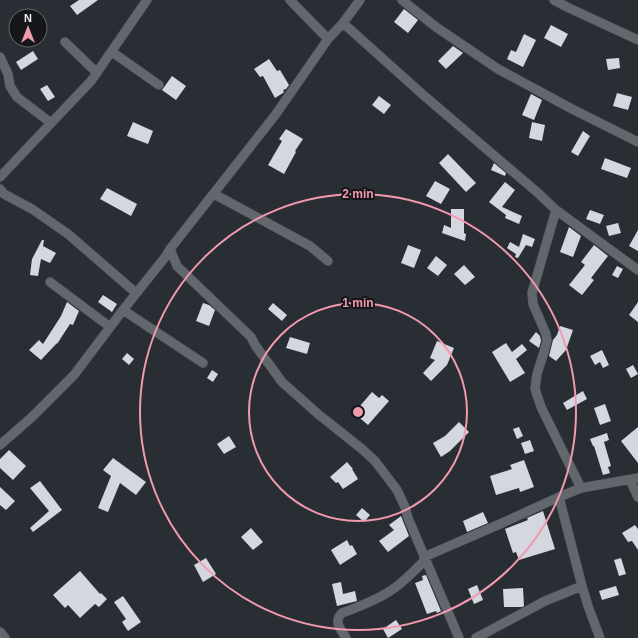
<svg xmlns="http://www.w3.org/2000/svg" width="638" height="638" viewBox="0 0 638 638" font-family="Helvetica,sans-serif">
<style>
.building{fill:#d5d7e0}
.lines{fill:none;stroke-linecap:round;stroke-linejoin:round}
.minor-casing{stroke:#464a4f;stroke-width:10}
.minor{stroke:#62676e;stroke-width:9}
.ring{fill:none;stroke:#f29aad;stroke-width:2}
.centre{fill:#f29aad;stroke:#141619;stroke-width:2}
.ring-label{font-size:12px;text-anchor:middle;font-weight:bold;fill:#f29aad;stroke:#141619;stroke-width:4;stroke-linejoin:round;paint-order:stroke}
</style>
<rect width="100%" height="100%" fill="#292e34"/>
<path class="building" d="M79,0H98L77,15L70,6Z
M404,9L418,20L408,33L394,22Z
M551,25L568,34L561,47L544,38Z
M524,34L536,40L523,67L507,59L511,50L516,52Z
M453,46L463,53L446,69L438,61Z
M33,51L38,59L21,70L16,62Z
M619,58L620,68L608,70L606,59Z
M269,59L277,71L280,70L289,85L286,89L283,90L284,92L283,93L275,98L263,76L260,77L254,69Z
M172,76L186,86L176,100L162,90Z
M47,85L55,97L48,101L40,89Z
M617,93L632,97L628,110L613,106Z
M531,94L542,100L534,120L522,115Z
M379,96L391,105L384,114L372,105Z
M133,122L153,131L148,144L127,136Z
M532,122L545,125L542,141L529,138Z
M286,129L303,139L295,151L296,152L284,174L268,165L282,141L279,139Z
M583,131L590,136L578,156L571,152Z
M448,154L476,183L466,192L439,163Z
M605,158L631,168L627,178L601,169Z
M494,163L506,173L505,176L491,170Z
M435,181L450,189L441,204L426,196Z
M505,182L515,190L502,207L522,216L519,224L505,218L506,215L489,202Z
M107,188L137,204L131,216L100,199Z
M451,209H464V233L466,234L465,241L442,233L444,225L451,228Z
M590,210L604,215L600,224L586,219Z
M618,223L621,233L609,236L606,226Z
M569,227L581,236L573,257L560,252Z
M638,230V251L629,246Z
M523,234L535,239L532,247L526,245L518,258L515,257L516,254L507,248L510,242L519,247Z
M42,240H44L43,246L56,253L50,263L41,259L38,276L30,275L32,259Z
M408,245L421,250L414,268L401,263Z
M594,245L608,256L591,278L594,280L582,295L569,285L585,265L581,262Z
M436,256L447,265L438,276L427,268Z
M464,265L475,277L465,285L454,274Z
M617,266L623,269L618,278L612,275Z
M103,295L117,304L112,312L98,302Z
M67,302L79,311L73,325L70,324L57,344V343L41,360L29,350L39,340L43,344L61,316Z
M638,302V322L629,315Z
M203,303L209,305L215,310L209,326L196,321Z
M273,303L287,315L282,321L268,309Z
M560,326L573,330L566,350L556,361L549,356L553,340L557,335Z
M536,332L540,336L541,341L539,348L529,341Z
M290,337L310,343L307,354L286,348Z
M437,341L454,348L447,365L431,381L423,373L435,360L430,358Z
M506,343L512,352L522,344L527,350L516,359L525,373L510,382L492,352Z
M602,350L609,365L603,368L600,362L595,365L590,356Z
M127,353L134,359L129,365L122,359Z
M633,365L638,374L631,378L626,369Z
M212,370L218,374L213,382L207,378Z
M583,391L587,399L567,410L563,403Z
M372,392L379,398L382,395L389,401L368,425L354,413Z
M605,404L611,421L600,425L594,408Z
M459,422L469,432L450,451L441,457L433,443L445,436Z
M519,427L523,436L517,439L513,429Z
M638,427V463L621,441Z
M607,433L609,440L604,442L611,466L608,467L610,473L603,475L594,446H593L590,439Z
M229,436L236,447L224,454L217,444Z
M530,440L534,451L525,454L521,443Z
M9,450L26,466L13,480L0,468V459Z
M113,458L146,482L136,495L120,483L108,512L98,508L111,476L103,470Z
M524,460L534,487L520,492L519,488L496,495L490,476L512,469L510,465Z
M347,462L353,469H352L358,479L343,489L338,482L336,483L330,477Z
M40,481L62,510L33,532L30,528L49,511L30,488Z
M0,487L15,501L6,510L0,505Z
M362,508L370,515L364,522L356,515Z
M543,511L555,549L519,560L516,552L513,553L505,529L528,520L527,518Z
M483,512L488,523L467,532L463,521Z
M401,516L409,536L388,552L379,541L394,530L389,525Z
M635,525L638,529V550L632,541L628,542L622,533Z
M251,528L263,542L253,550L241,537Z
M347,540L350,546L352,545L357,554L340,565L331,550Z
M206,558L216,574L203,582L194,565Z
M621,558L626,574L619,576L614,560Z
M80,571L100,594L101,593L107,599L99,607L95,604L80,618L68,605L65,608L53,595Z
M426,575L441,611L437,613L436,611L427,614L415,583L423,580L422,576Z
M341,582L343,594L355,591L357,601L337,606L332,584Z
M477,585L483,600L474,604L468,589Z
M616,586L619,595L602,600L599,591Z
M523,588L524,606L522,607H504L503,589Z
M123,596L141,622L128,631L122,622L126,619L114,602Z
M396,620L402,629L388,638L383,629Z"/>
<g class="lines">
<g class="minor-casing">
<path id="minor" d="M290,0L328,39
M402,0L436,27L498,69L572,109L638,142
M554,0L567,7L638,40
M343,23L421,93L538,193L556,210L638,270
M65,42L97,73
M112,52L159,85
M0,57L8,74L10,86L17,97L51,123
M0,177L91,81L147,0
M0,189L4,194L32,209L68,234L136,293
M214,194L310,246L328,261
M556,210L532,293L533,304L546,334L547,341L544,352L537,374L535,389L541,407L581,488
M170,249L177,266L251,337L255,345L282,382L318,414L362,449L375,461L397,490L405,507L408,518L459,638
M50,282L110,327
M123,310L203,363
M0,445L32,417L74,375L123,310L166,256L170,249L276,114L328,39L343,23L360,0
M630,480L638,497
M559,497L582,586L588,606L600,638
M424,557L500,524L559,497L581,488L638,478
M0,632L5,638
M346,638C341,630 333,621 342,613C358,607 375,601 390,591C403,583 414,571 425,560
M476,638L545,601L582,586"/>
</g>
<use href="#minor" class="minor"/>
</g>
<g class="ring">
<circle cx="358" cy="412" r="109"/>
<circle cx="358" cy="412" r="218"/>
</g>
<circle cx="358" cy="412" r="6" class="centre"/>
<g class="ring-label">
<text x="358" y="198">2 min</text>
<text x="358" y="307">1 min</text>
</g>
<g transform="translate(28 28)"><circle r="19" fill="#141619" stroke="#6a6c6f"/>
<path d="M0-3L7 15L0 10L-7 15Z" fill="#f29aad"/>
<text y="-6" font-size="11" font-weight="bold" text-anchor="middle" fill="#eaedf1">N</text>
</g>
</svg>
